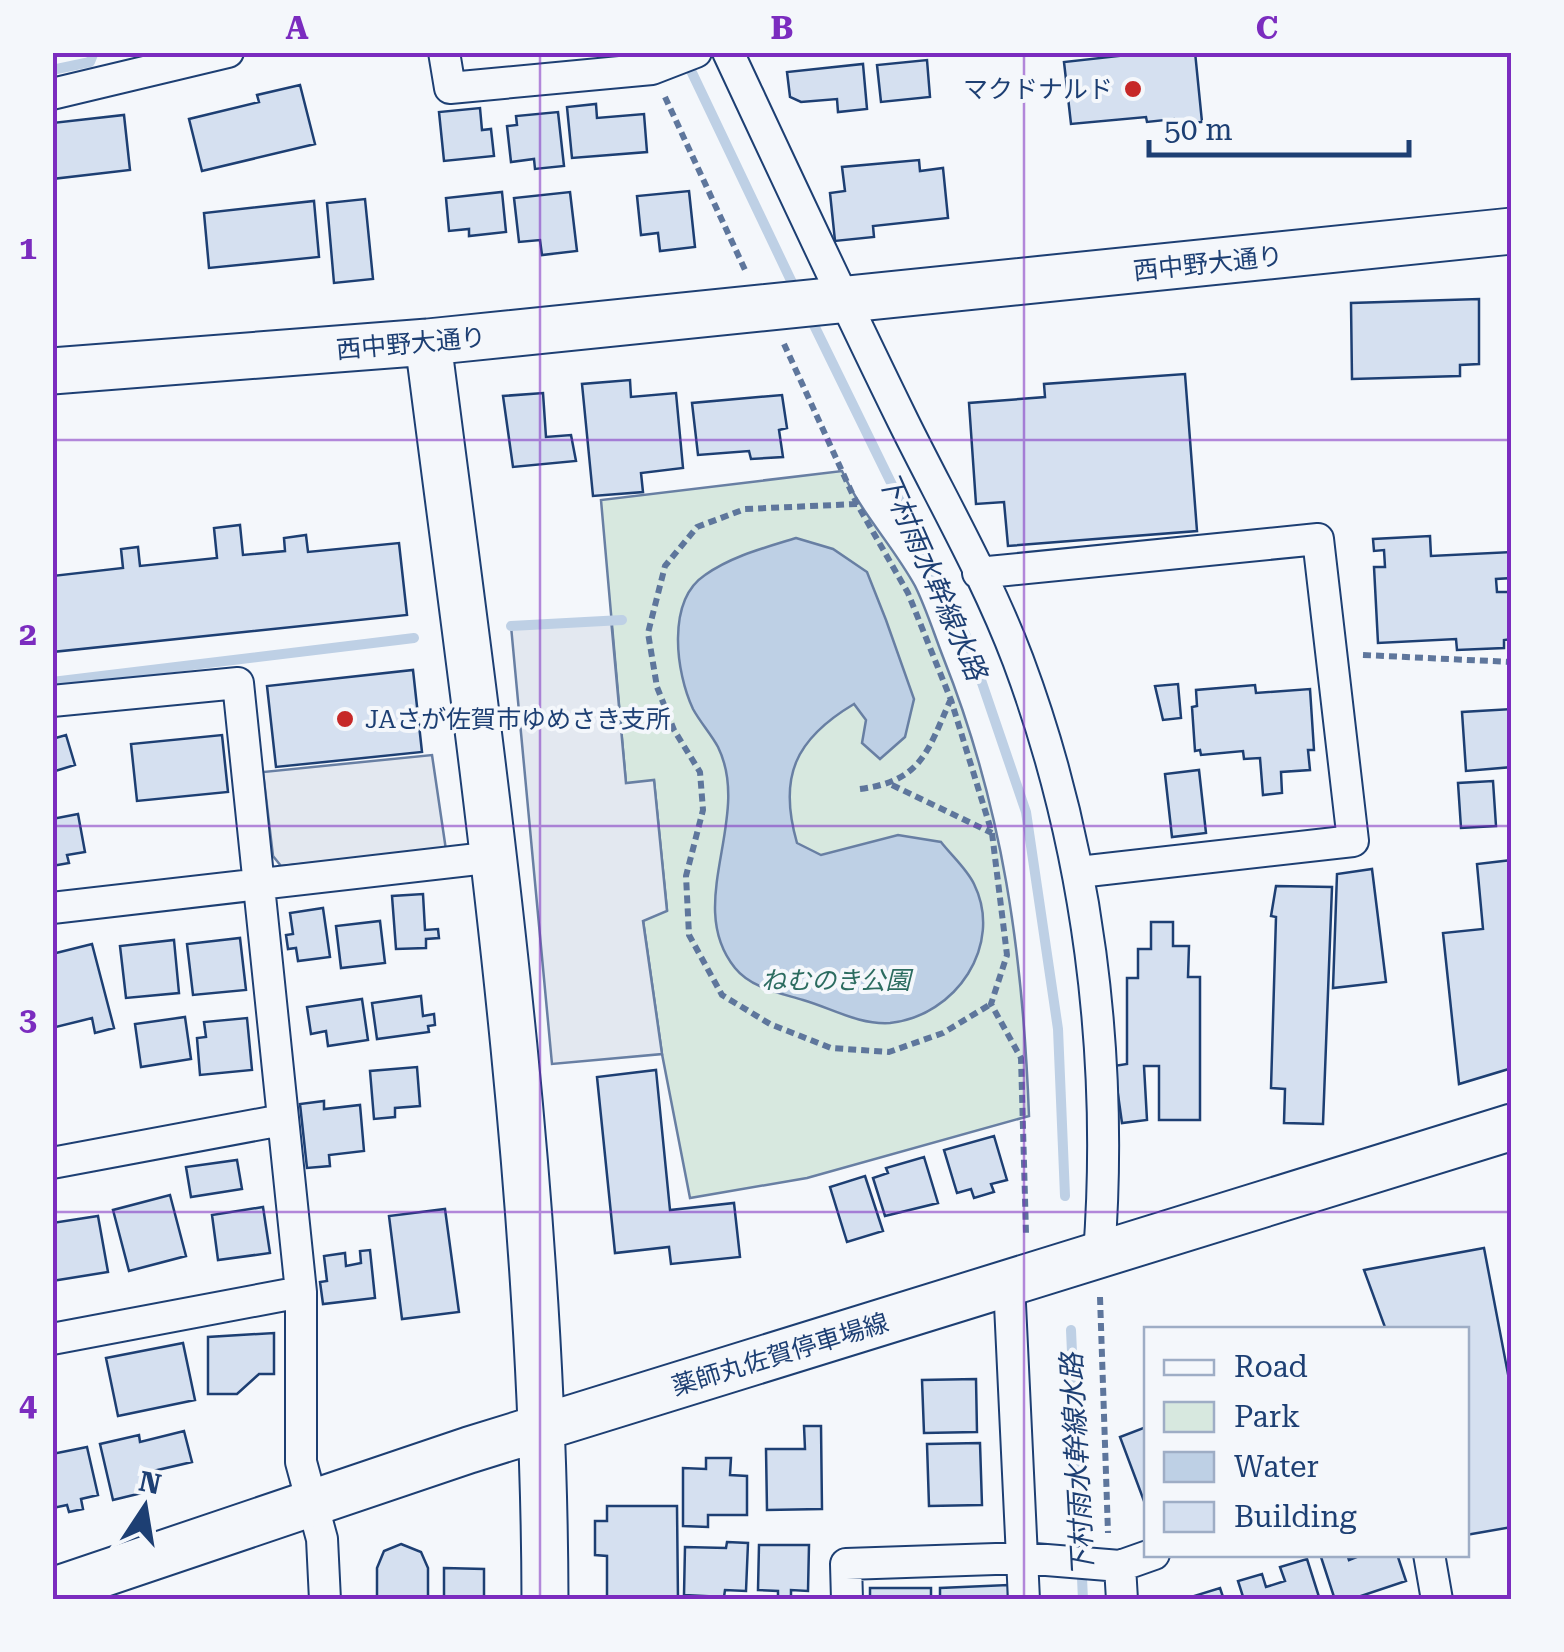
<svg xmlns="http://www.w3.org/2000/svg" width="1564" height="1652" viewBox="0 0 1564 1652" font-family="'Roboto Serif','Noto Sans JP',serif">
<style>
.green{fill:#d7e8df;stroke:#687fa3;stroke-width:2.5}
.parking{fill:#e3e8f0;stroke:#687fa3;stroke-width:2.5}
.water{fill:#bed0e5;stroke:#687fa3;stroke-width:2.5}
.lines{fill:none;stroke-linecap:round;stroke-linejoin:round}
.stream{stroke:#bed0e5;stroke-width:10}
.building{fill:#d5e0f0;stroke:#1d3f73;stroke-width:2.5}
.street-casing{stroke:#1d3f73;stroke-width:34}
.secondary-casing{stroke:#1d3f73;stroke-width:49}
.path{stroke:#5e769c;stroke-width:6;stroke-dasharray:8 5;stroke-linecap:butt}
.street{stroke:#f4f7fb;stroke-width:30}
.secondary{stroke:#f4f7fb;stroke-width:45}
.grid{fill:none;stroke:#7b2cbf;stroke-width:2.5;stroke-opacity:0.55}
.poi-dot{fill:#c62828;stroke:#f4f7fb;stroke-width:4}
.labels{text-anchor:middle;stroke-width:8;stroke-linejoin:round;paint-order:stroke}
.poi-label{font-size:25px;fill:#1d3f73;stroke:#f4f7fb;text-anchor:end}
.street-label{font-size:25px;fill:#1d3f73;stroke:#f4f7fb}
.park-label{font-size:25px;font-style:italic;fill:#2c6c60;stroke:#f4f7fb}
.water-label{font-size:28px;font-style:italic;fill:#1d3f73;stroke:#f4f7fb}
.neatline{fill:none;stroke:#7b2cbf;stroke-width:4}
.grid-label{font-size:32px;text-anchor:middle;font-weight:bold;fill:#7b2cbf}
</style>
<rect width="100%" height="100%" fill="#f4f7fb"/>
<path class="green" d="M842,471C861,513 893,546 915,586C926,608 934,634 943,657C1003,808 1023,954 1029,1116L807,1178L690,1198L662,1054L643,920L667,910L654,781L626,784L601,500Z"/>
<path class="parking" d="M611,619L626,783L654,780L667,911L643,921L662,1054L552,1064L511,626Z
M432,755L446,850L281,866L273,856L263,772Z"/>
<path class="water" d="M796,538L833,549L867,572L886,620L914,699L905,737L880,759L862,743L866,720L854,704C795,739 778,777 797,843L821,855L898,835L941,842C951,855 967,869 974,884C1004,945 956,1016 890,1023C859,1025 831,1008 803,1000C780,993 751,988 735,968C683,904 753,818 718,747C711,734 700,722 693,709C676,673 666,601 705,575C732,556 764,548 796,538Z"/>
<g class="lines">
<path class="stream" d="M685,58L796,291
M52,70L90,62L94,52
M809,315L966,636L1026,812L1058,1029L1065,1196
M511,626L622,620
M52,682L414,638
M1071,1330L1083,1600"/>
</g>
<path class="building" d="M1154,52H1195L1202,122L1175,125L1174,119L1147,122L1146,117L1071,124L1064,62Z
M927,60L930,97L881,102L877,65Z
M863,64L867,109L838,112L837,99L801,102L790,97L787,72Z
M300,85L315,144L202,171L189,119L259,102L257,95Z
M596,104L597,118L644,114L647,152L572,158L567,107Z
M480,108L482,130L491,129L494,156L444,161L439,112Z
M558,112L564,166L535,169L534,159L511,162L507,126L517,125L516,116Z
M124,115L130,170L52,179V123Z
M919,160L920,171L943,168L948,218L873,226L874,237L835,241L830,193L845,191L842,167Z
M689,191L695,247L660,251L658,233L641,235L637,196Z
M502,192L506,232L469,236V229L449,231L446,198Z
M570,192L577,251L542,255L540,240L519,242L514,198Z
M365,199L373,279L334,283L327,203Z
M314,201L319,257L209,268L204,213Z
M1479,299V364L1460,365V376L1352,379L1351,303Z
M1185,374L1197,531L1008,546L1004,502L976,504L969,403L1045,397L1044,384Z
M630,380L631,397L676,393L683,468L641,473L643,492L593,496L582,384Z
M543,393L546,437L571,435L576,461L513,467L503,396Z
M782,395L787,428L779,430L783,457L751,459L749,451L698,455L692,403Z
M240,525L243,555L285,551L284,538L306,535L308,552L399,543L407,615L52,652V576L123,568L121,549L138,547L140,566L217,558L214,528Z
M1430,536L1431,556L1512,552V578L1496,579L1497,592H1512V639L1504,640V648L1457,650L1456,639L1378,643L1374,567H1385L1384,550L1374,551L1373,539Z
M413,670L422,752L276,767L267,686Z
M1178,684L1181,718L1163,720L1155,686Z
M1255,685L1256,693L1310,689L1314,750H1308L1310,770L1281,772L1282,793L1263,795L1260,758L1244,759L1243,751L1201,755L1200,750L1195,751L1192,707L1197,706L1196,690Z
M1512,709V767L1466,771L1462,712Z
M66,735L75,765L52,772V739Z
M222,735L228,792L137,801L131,744Z
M1199,770L1206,833L1172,837L1165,774Z
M1493,781L1496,826L1461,828L1458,783Z
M78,814L85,852L67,855L69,863L52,866V819Z
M1512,860V1068L1459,1084L1443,933L1483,929L1477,864Z
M1372,869L1386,982L1333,988L1337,874Z
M1276,886L1332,887L1323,1124L1284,1123L1285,1089L1271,1088L1276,917L1271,916Z
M423,894L425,930L438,929L439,938L426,939V948L396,949L392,896Z
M323,908L330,957L298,961L296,948L288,949L286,935L293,934L290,913Z
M380,921L385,963L341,968L336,926Z
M1151,922H1173V946H1189L1188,977H1200V1120H1159V1066H1144L1147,1120L1122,1123L1114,1066L1127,1064V978H1138V949H1151Z
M240,938L246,990L193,995L187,944Z
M174,940L179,993L126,998L120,946Z
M92,944L114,1028L95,1033L92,1018L52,1028V954Z
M421,996L423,1016L434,1014L435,1025L428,1026L429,1032L377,1039L372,1003Z
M362,999L368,1040L328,1046L326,1031L311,1034L307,1007Z
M185,1017L191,1059L141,1067L135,1024Z
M247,1018L252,1070L200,1075L197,1038L206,1037L204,1022Z
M417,1067L420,1106L395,1108V1117L374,1119L370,1071Z
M656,1070L670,1210L734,1203L740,1257L671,1264L669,1247L615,1253L597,1077Z
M324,1101V1109L360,1105L364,1151L329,1155L330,1166L307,1168L300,1104Z
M994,1136L1007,1180L991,1184L994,1192L974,1198L971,1189L957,1193L944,1150Z
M924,1157L938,1203L885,1216L873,1178L888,1173L886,1168Z
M237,1160L242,1189L191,1197L186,1167Z
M865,1176L883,1231L847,1242L830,1187Z
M170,1195L186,1256L129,1271L113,1210Z
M263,1207L270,1253L218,1260L212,1215Z
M445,1209L459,1312L402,1319L389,1216Z
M98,1216L108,1272L52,1281V1223Z
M1484,1248L1512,1395V1527L1466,1535V1330H1386L1364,1270Z
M370,1250L375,1298L323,1304L320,1282L327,1281L324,1256L345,1253L346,1266L361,1263L360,1251Z
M274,1333V1374H259L237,1394H208V1337Z
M183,1343L195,1400L118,1416L106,1358Z
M976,1379L977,1432L924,1433L922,1380Z
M804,1426H821L822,1509L767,1510L766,1449H805Z
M1146,1427V1500L1144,1501L1120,1437Z
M184,1431L192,1462L149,1472L154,1490L113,1500L100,1444L139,1435L140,1442Z
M980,1443L982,1505L929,1506L927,1444Z
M87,1447L98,1495L81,1499L83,1509L69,1512L67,1505L53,1508L52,1454Z
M706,1458H731L730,1475L747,1476V1515H708V1527L683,1526V1468L706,1469Z
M607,1506H677L678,1600H607V1556L595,1555V1521H607Z
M727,1542L748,1543L746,1591L725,1590L724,1597L684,1595L685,1547L726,1548Z
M401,1544L421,1552L428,1568V1600H377V1568L384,1551Z
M759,1545H809L808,1591L791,1590V1597L778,1598V1591L758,1590Z
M1320,1554H1347L1349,1560L1364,1554H1397L1406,1581L1349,1600H1335Z
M1307,1559L1320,1600H1244L1238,1581L1262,1574L1266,1587L1285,1581L1280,1567Z
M444,1568L484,1569V1600H444Z
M1008,1585V1600H940V1588Z
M870,1588H931V1600H870Z
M1220,1588L1224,1600H1195L1194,1596Z"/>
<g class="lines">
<g class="street-casing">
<path id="street" d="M444,52L450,88L652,69L696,52
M728,52C786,176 843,299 903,421C942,500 987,578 1018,660C1088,847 1114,1055 1099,1255
M52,94L228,52
M978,573L1318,539L1353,841L1079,872
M52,701L238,683L301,1292L52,1339
M52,908L495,857
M52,1163L282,1120
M1009,1283L1024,1600
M301,1292V1462L322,1539L325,1600
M1429,1554L1437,1600
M1120,1566L1122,1600
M847,1600L846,1564L1022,1558L1120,1566L1154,1554"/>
</g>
<g class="secondary-casing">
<path id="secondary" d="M428,342C481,756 544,1182 545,1600
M52,371L428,342L1512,231
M52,1591L469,1450L1512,1127"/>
</g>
<path class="path" d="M665,97L746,272
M784,344L857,504L908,593L951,700L992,833L1007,955L991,1004L1021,1058L1026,1233
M857,504L745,509L697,527L665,566L648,633L657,687L674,730L700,772L703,810L686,876L689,935L722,995L770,1024L831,1048L889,1052L943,1033L991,1004
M1363,655L1512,662
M892,785L992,833
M860,789C921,781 927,753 950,701
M1100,1297L1108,1533"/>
<use href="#street" class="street"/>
<use href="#secondary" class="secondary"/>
</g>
<path class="grid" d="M540,52V1600M1024,52V1600M52,440H1512M52,826H1512M52,1212H1512"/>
<g class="poi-dot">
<circle cx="1133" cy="89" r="10"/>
<circle cx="345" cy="719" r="10"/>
</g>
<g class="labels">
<g class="poi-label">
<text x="1113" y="98">マクドナルド</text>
<text x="365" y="728" text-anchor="start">JAさが佐賀市ゆめさき支所</text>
</g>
<g class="street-label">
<text transform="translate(1208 263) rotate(-6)" y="9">西中野大通り</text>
<text transform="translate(411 343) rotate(-5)" y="9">西中野大通り</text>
<text transform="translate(780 1354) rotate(-17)" y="9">薬師丸佐賀停車場線</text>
</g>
<g class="park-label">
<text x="836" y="989">ねむのき公園</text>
</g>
<g class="water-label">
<text transform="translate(933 576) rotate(66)" y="10">下村雨水幹線水路</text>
<text transform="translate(1077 1465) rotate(-93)" y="10">下村雨水幹線水路</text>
</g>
</g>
<rect width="1564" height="1652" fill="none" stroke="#f4f7fb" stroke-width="110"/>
<rect x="1144" y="1327" width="325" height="230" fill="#f4f7fb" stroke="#9eadc5" stroke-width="2.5"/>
<rect x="1164" y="1360" width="50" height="15" fill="#f4f7fb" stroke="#9eadc5" stroke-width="2.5"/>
<text x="1234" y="1377" font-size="30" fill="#1d3f73">Road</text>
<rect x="1164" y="1402" width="50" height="30" fill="#d7e8df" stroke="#9eadc5" stroke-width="2.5"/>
<text x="1234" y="1427" font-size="30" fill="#1d3f73">Park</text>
<rect x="1164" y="1452" width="50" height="30" fill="#bed0e5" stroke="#9eadc5" stroke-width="2.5"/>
<text x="1234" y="1477" font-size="30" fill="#1d3f73">Water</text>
<rect x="1164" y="1502" width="50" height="30" fill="#d5e0f0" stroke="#9eadc5" stroke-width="2.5"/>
<text x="1234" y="1527" font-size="30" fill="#1d3f73">Building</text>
<g transform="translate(145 1507) rotate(12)" stroke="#f4f7fb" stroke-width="8" paint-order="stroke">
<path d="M0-8L18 38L0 25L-18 38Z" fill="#1d3f73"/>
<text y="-15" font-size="28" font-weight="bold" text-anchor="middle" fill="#1d3f73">N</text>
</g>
<path d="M1149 140v15h260v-15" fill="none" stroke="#1d3f73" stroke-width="5"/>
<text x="1164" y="140" font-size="30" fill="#1d3f73" stroke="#f4f7fb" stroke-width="8" paint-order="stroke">50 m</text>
<rect x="55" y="55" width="1454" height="1542" class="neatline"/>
<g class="grid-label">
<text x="297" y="39">A</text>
<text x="782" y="39">B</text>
<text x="1267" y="39">C</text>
<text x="28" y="259">1</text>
<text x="28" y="645">2</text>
<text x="28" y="1030">3</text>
<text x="28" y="1416">4</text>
</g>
</svg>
